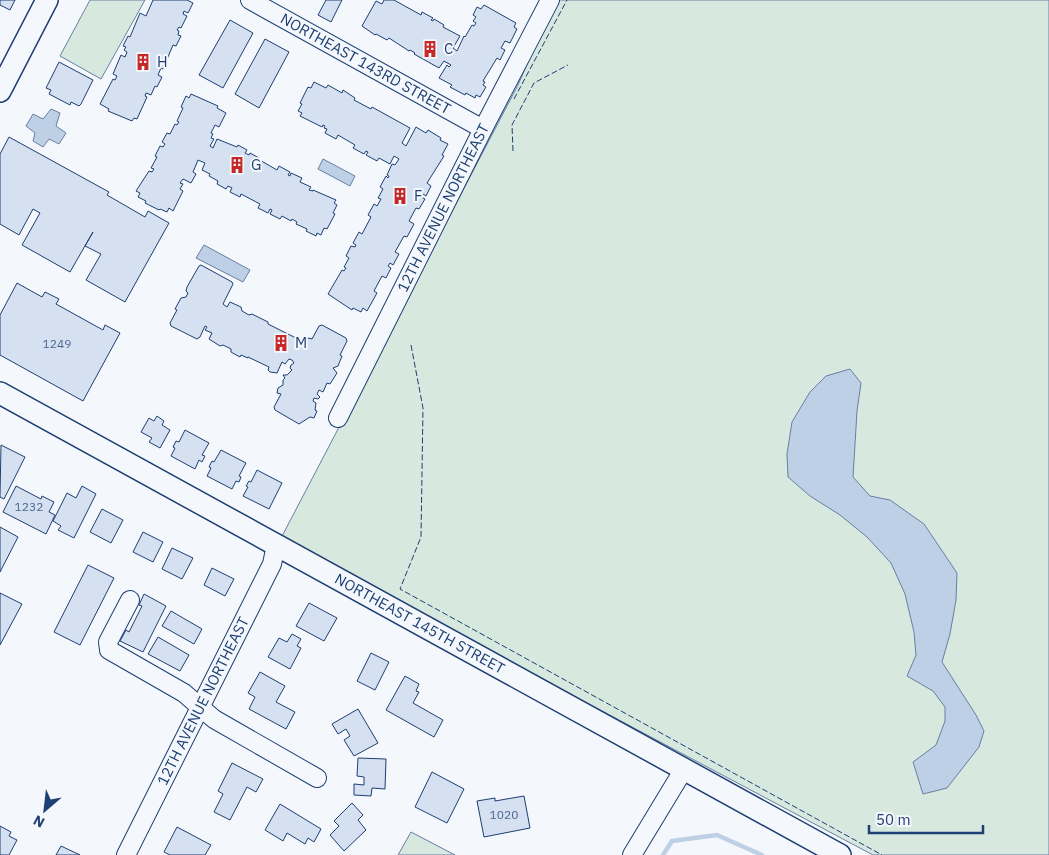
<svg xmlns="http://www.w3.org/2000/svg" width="1049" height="855" viewBox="0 0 1049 855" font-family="'IBM Plex Sans',sans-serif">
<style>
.green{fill:#d7e8df;stroke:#687fa3}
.water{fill:#bed0e5;stroke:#687fa3}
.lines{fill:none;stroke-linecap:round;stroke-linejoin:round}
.stream{stroke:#bed0e5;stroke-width:4.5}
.building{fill:#d5e0f0;stroke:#1d3f73}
.minor-casing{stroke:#1d3f73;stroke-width:20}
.major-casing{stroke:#1d3f73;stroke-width:24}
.minor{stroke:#f4f7fb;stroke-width:18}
.major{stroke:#f4f7fb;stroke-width:21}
.fence{stroke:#1d3f73;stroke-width:1;stroke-dasharray:6 2.5;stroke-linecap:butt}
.labels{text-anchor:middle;stroke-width:4;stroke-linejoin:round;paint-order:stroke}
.number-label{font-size:12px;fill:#4b6792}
.poi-label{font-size:15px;fill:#1d3f73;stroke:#f4f7fb;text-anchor:start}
.street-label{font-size:15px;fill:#1d3f73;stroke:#f4f7fb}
</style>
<rect width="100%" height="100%" fill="#f4f7fb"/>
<path class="green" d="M90,0H145L101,79L60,56Z
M555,0H1049V855H873L280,540L518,85Z
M411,832L455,855H398Z"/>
<path class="water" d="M51,109L60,113L56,126L66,133L59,144L49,139L43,147L33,141L35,133L26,126L33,114L43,119Z
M323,159L355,176L350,186L318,169Z
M204,245L250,270L243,282L196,258Z
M850,369L861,383L857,411L853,477L870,496L890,500L924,524L957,573L956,600L950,634L942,662L976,715L984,731L979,747L947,788L923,794L913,762L936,745L945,721V707L933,691L907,676L916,655L914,632L905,594L891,563L867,537L840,515L810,496L788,477L787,454L792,422L810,392L826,376Z"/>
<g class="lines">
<path class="stream" d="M663,855L672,841L717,835L762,855"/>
</g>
<path class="building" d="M0,0H15L10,10L0,5Z
M153,0H187L193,3L188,13L184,11L183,14L187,16L181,28L179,27L177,30L179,31L178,35L181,36L176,46L173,45L163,69L161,68L158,75L162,77L157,87L155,86L151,95L146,93L145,96L147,97L137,119L134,118L132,121L108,111L109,109L100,104L113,79L115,80L117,76L113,74L121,55L125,57L127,52L124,50L126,47L123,46L128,36L130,37L140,13L146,16Z
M326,0H342L331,22L318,15Z
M384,0H394L421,15L422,12L433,18L431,20L433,21L434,19L444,25L443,27L460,36L453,48L457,51L464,36L465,37L472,25L474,26L476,23L473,21L476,17L473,15L477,7L481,9L484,5L516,23L514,27L517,29L510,43L505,41L501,48L505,50L500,60L497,58L483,81L485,82L483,85L486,87L480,97L476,95L475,98L466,93L465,95L450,87L452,85L439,78L447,65L449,67L451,65L444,61L439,68L414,54L415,53L410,50L409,51L389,38L387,40L376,34L375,35L362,26L376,1L382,4Z
M230,20L253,33L223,88L199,75Z
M265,39L289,52L259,108L235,94Z
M59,62L93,80L81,104L79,106L71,102L70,105L49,94L51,90L46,88Z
M314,82L326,88L328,85L342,93L343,90L355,98L354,100L371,109L372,107L410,128L402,143L406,146L416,127L426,133L428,130L441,138L440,140L448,144L442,155L444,156L427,183L431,186L426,196L423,194L421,197L425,199L419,209L416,208L409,221L414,224L407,237L404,236L395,252L399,254L393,265L390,263L388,266L391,268L386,278L382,276L374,291L377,293L367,311L363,308L361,312L353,308L352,310L328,294L342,270L344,271L346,268L344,267L349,258L346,256L351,246L355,247L356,245L353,243L359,232L362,234L371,217L368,215L374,204L377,206L381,199L378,198L383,189L380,187L386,176L388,178L389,176L387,175L392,164L395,165L399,159L394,156L390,164L379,158L377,161L366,155L368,152L366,151L364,154L353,148L355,145L338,135L336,139L325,133L327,129L324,128L325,126L323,125L322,127L300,116L302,113L298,111L302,104L300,103L308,87L311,88Z
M191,94L218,106L217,108L226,113L219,127L215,125L211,133L213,134L211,138L214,139L210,146L213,148L217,139L237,147L238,145L247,150L245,153L249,155L250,153L259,158L258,159L277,170L279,166L290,172L288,175L290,176L291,173L302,178L300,182L311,187L309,190L313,191V190L336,200L334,203L337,205L333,213L335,214L327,229L324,228L321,235L317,233L316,236L306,231L307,229L296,224L297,222L292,219L291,221L282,216L280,219L270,214L272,210L270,209L268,213L258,208L260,204L241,194L240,197L230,192L232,188L228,186L226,189L217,184L218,181L209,176L210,174L202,170L205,163L198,160L193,172L196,174L191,183L183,179L180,183L183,184L180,189L183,191L173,211L169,208L167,212L160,209L159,210L145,203L146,201L138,197L140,193L136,191L149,171L152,172L154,169L151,168L157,157L155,156L160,146L163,147L165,144L162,142L167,133L170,134L175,124L177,125L179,122L177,121L183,108L181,107L186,96L189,98Z
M9,137L109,192L107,195L145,217L148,211L169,223L125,302L86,280L101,254L85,246L93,232L70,272L22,245L40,213L33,209L19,235L0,224V154Z
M201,265L232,282L233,284L223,304L227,307L230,302L241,307L242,311L249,315L252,314L268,322V324L304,342L308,338L312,339L319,326L322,325L346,338L347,341L340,355L342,356L338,366L333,368L337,373L330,384L327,383L323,392L319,390L317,394L320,397L318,399L314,398L313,401L316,403L315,410L317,411L314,418L310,417L299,424L275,410L274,407L281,394L277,393L278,388L283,385V380L285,378L283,375H287L292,370L290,368L291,365L294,363L292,360L289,359L285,364L282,362L277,373L270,372L268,370L269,367L248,357V358L241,355L240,357L231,352V349L223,345L220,346L209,339L212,333L205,330L207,327L205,326L200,337L197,339L171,326L170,323L177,310L175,309L181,298L186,297L188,293L186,291L187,287L199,266Z
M17,283L42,297L45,292L59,299L56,304L103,330L105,325L120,333L83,401L0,355V315Z
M157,416L164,421L162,425L170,430L160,448L149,442L152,438L141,432L149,418L154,421Z
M185,430L209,443L202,455L205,456L202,462L199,460L195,469L171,456L175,448L173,447L176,441L179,442Z
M1,445L25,457L4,499L0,497Z
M221,450L246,463L239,476L241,477L239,482L236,481L232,489L207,476L211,468L209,467L212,461L214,462Z
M257,470L282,483L269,509L243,496L248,487L246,486L249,481L251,482Z
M16,486L41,499L42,496L54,502L49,512L55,515L46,534L3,512Z
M82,486L96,494L74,538L58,530L61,526L53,521L67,493L76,498Z
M102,509L123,520L111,543L90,532Z
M0,527L18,537L0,572Z
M143,532L163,542L153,562L133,552Z
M172,548L193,558L182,579L162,569Z
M88,565L114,578L80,645L54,632Z
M212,568L234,579L225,596L204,585Z
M0,593L22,604L0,645Z
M144,594L166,606L143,652L120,641L126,630L129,632L142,606L139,605Z
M309,603L337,618L324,641L296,626Z
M171,611L202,629L194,644L162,626Z
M292,634L301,639L297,646L301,648L290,669L268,657L279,638L287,642Z
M158,637L189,655L180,671L148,654Z
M371,653L389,662L375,690L357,681Z
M260,672L285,686L276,702L295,712L286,729L249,709L255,697L248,693Z
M405,676L419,684L416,691L419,692L413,703L443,720L434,737L386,710Z
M358,709L378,743L354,756L344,740L350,736L346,729L338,734L332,724Z
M358,758L386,759L385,789L372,788L371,796L354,795V784L364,785V777L357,776Z
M232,763L263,779L256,792L247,787L230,820L214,812L223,794L218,791Z
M432,772L464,789L447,823L415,807Z
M524,796L530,828L484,837L477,801L495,798V801Z
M352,803L363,815L358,820L366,830L344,851L330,835L339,826L334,821Z
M280,804L321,829L314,842L308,838L305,844L287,833L283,841L265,830Z
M0,826L11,832L9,836L17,840L9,855H0Z
M177,827L211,845L205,855H170L164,852Z
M61,846L80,855H56Z"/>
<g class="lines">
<g class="minor-casing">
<g id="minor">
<path id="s1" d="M250,0L483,129"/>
<path id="s2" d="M338,418L483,129L550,0"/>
<path d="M130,600L108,642L109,650L184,693L214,719L317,778"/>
<path id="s3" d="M126,855L272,564L276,545"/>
<path d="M632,855L684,769"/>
</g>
</g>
<g class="major-casing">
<g id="major">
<path d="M0,91L47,0"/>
<path id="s4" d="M0,393L840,855"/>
</g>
</g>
<use href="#minor" class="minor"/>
<use href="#major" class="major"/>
<path class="fence" d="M514,99L567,0
M513,151L512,125L534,83L568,65
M411,345L423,408L421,537L400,589L882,855"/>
</g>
<defs>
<g id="building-bare" transform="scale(1.35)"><path d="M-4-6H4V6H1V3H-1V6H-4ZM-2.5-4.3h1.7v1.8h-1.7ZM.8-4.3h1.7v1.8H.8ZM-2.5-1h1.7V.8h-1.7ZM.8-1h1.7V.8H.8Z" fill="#c62828" stroke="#f4f7fb" stroke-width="2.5" paint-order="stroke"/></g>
</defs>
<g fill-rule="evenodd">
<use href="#building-bare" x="430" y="49"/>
<use href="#building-bare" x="143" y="62"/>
<use href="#building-bare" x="237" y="165"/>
<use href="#building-bare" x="400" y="196"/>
<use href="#building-bare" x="281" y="343"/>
</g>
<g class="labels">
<g class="number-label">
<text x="57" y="348">1249</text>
<text x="29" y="511">1232</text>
<text x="504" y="819">1020</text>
</g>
<g class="poi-label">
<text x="444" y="54">C</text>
<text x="157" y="67">H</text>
<text x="251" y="170">G</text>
<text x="414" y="201">F</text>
<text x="295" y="348">M</text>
</g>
<g class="street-label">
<text dy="5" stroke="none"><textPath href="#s1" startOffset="132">NORTHEAST 143RD STREET</textPath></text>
<text dy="5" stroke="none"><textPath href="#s2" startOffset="235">12TH AVENUE NORTHEAST</textPath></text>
<text dy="5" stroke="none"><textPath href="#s4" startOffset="479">NORTHEAST 145TH STREET</textPath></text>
<text dy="5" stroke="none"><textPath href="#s3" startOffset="172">12TH AVENUE NORTHEAST</textPath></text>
</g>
</g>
<g transform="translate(45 810) rotate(208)" stroke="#f4f7fb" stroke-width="4" paint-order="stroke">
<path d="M0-4L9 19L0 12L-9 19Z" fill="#1d3f73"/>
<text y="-8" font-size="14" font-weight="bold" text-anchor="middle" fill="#1d3f73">N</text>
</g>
<path d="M869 825v8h114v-8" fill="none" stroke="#1d3f73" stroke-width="2.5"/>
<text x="876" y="825" font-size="15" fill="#1d3f73" stroke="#f4f7fb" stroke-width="4" paint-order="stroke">50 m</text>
</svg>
